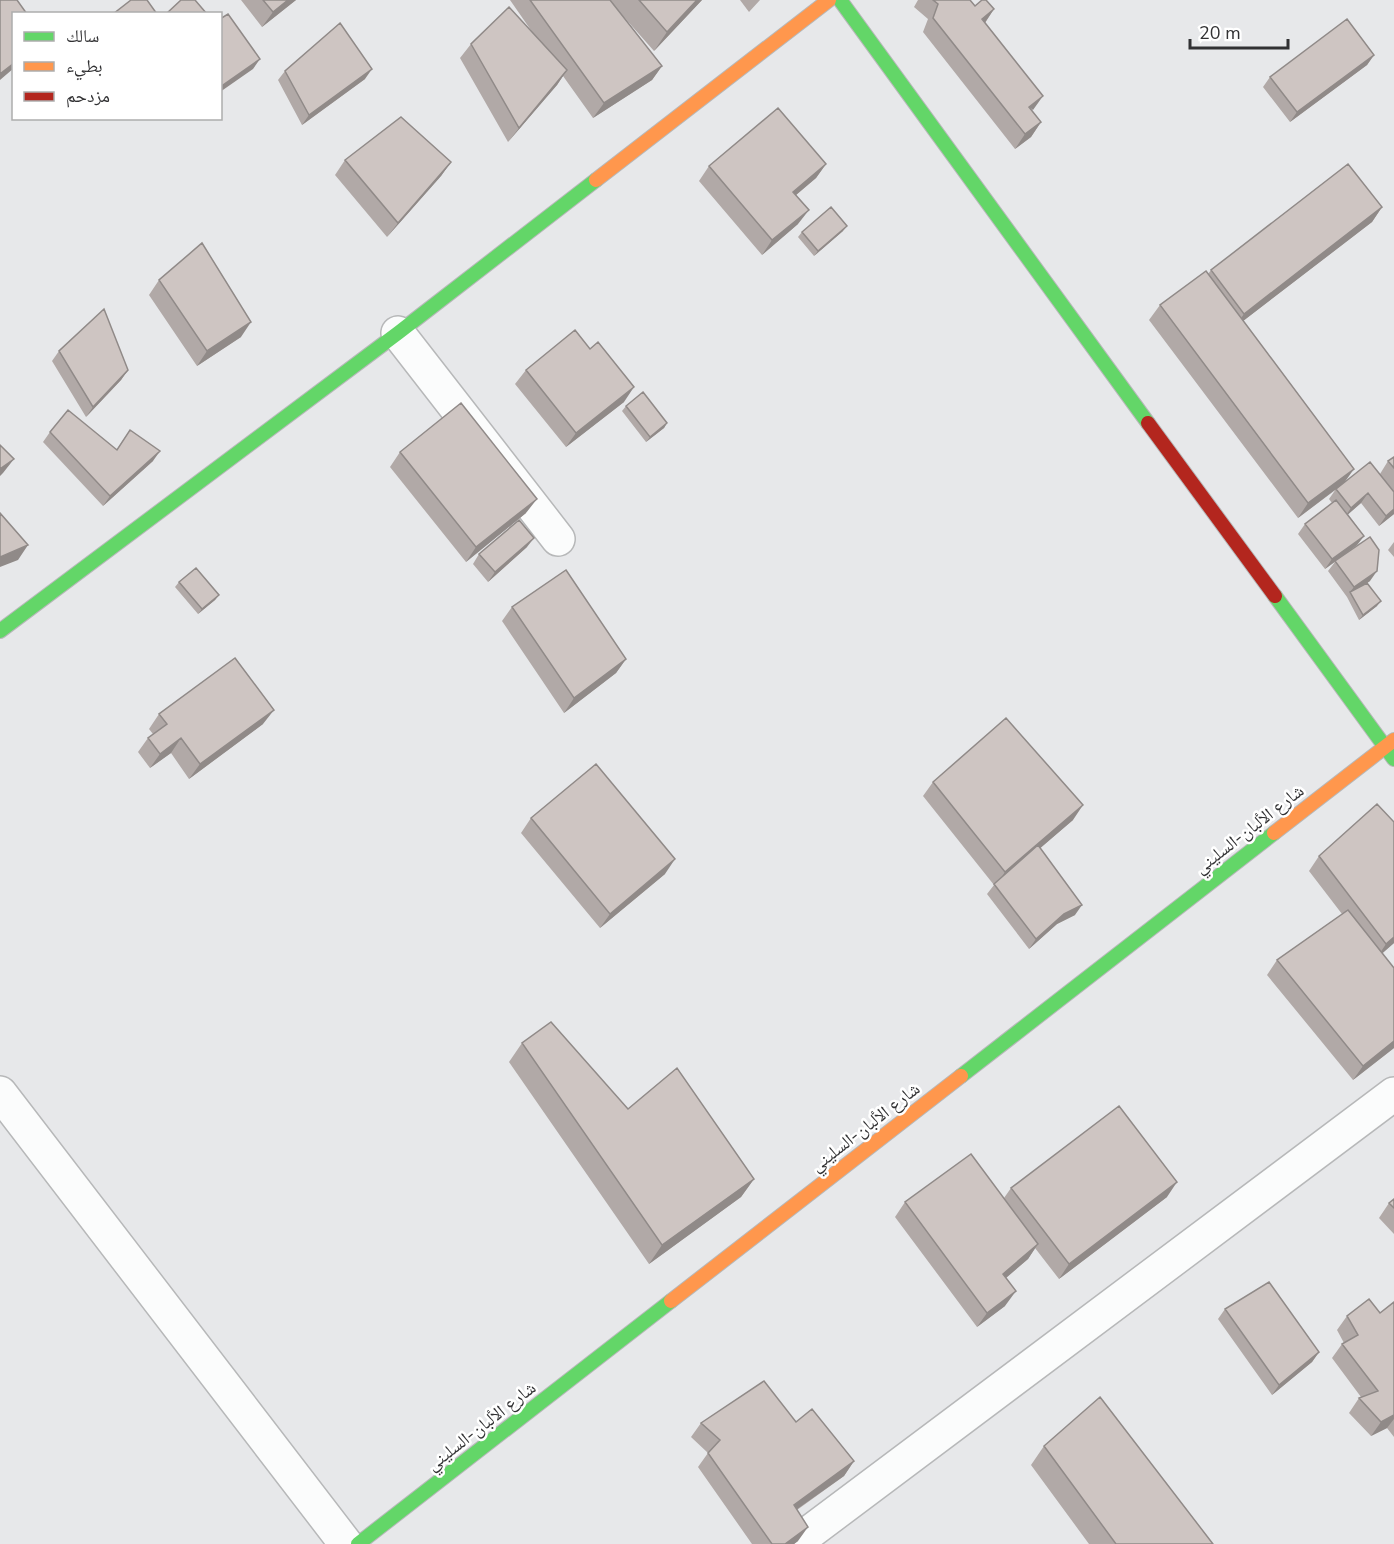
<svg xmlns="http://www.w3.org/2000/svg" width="1394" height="1544" viewBox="0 0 1394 1544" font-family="'Nunito Sans','Noto Naskh Arabic',sans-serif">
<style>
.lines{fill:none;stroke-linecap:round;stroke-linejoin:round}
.street-casing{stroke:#b7b8b9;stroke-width:36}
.fast-casing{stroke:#b7b8b9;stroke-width:16}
.slow-casing{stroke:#b7b8b9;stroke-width:16}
.jam-casing{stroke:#b7b8b9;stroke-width:16}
.street{stroke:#fbfcfc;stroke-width:33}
.fast{stroke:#63d668;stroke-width:14}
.slow{stroke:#ff974d;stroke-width:14}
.jam{stroke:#b3261e;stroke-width:14}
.wall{fill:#b1a9a7}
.shaded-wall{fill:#908a88}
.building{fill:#cec5c2;stroke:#908a88;stroke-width:1.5}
.labels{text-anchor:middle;stroke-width:5;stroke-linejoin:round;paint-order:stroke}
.street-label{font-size:18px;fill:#313133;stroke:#fff}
</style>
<rect width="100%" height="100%" fill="#e7e8ea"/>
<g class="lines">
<g class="street-casing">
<path id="street" d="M398,333L558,539
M0,1093L346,1544
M794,1544L1394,1094"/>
</g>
<g class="fast-casing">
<path id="fast" d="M840,0L1148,423
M1275,596L1394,759
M0,631L398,333L596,180
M961,1076L1274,833
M358,1544L671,1301"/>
</g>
<g class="slow-casing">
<path id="slow" d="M596,180L829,0
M1274,833L1394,740
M671,1301L961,1076"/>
</g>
<g class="jam-casing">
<path id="jam" d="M1148,423L1275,596"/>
</g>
<use href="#street" class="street"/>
<use href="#fast" class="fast"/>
<use href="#slow" class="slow"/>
<use href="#jam" class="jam"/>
</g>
<path class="wall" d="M241,0H296L262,27Z
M510,0H702L654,51L623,16L662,66L652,80L593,118L563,76L557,85L508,142L460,58L471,44L535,36Z
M740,0H760L749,12Z
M918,0H970L975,6L994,9L985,23L1032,111L1041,122L1031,137L1015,149L923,32L928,19L914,7Z
M1374,55L1367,65L1290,122L1263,87L1270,77Z
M285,71L365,79L302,125L278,80Z
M345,160L451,162L441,176L387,237L335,175Z
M826,164L816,178L796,195L798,224L762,255L699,181L709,166Z
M1382,207L1372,222L1243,321L1344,483L1380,474L1388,461L1394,457V514L1379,526L1361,503L1348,514L1364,536L1357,545L1341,557L1370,581L1364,585L1377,606L1359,620L1347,597L1328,571L1335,562L1325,569L1298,534L1305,524L1332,503L1329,499L1336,489L1342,485L1298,518L1149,320L1160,305L1208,274L1211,270Z
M843,231L814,256L798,237L802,232Z
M159,280L241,337L197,366L149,295Z
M59,351L128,370L121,380L86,417L52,361Z
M526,370L624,402L566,447L515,384Z
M626,406L667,423L664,428L646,442L622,411Z
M130,430L153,461L103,506L43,442L50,432L117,449Z
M400,452L526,513L466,562L390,467Z
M1394,542V557L1388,550Z
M527,547L488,582L473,564L479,554Z
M179,582L219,595L215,600L198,614L175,587Z
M512,607L626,659L616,673L564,713L502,621Z
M159,714L263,724L189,779L171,753L150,768L138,752L148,738L153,734L149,729Z
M933,782L1073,820L1040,848L1075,915L1057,924L1029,949L987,894L994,885L923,796Z
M531,818L665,874L600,928L521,833Z
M1394,822V943L1382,953L1394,1048L1353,1080L1267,975L1277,960L1342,914L1309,871L1319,856Z
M522,1043L628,1109L754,1179L741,1197L649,1264L509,1062Z
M1011,1188L1167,1197L1059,1279L1035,1248L1028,1259L1006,1278L1005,1306L977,1327L895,1217L905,1202L1004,1198Z
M1394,1199V1234L1379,1218L1389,1203Z
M1394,1302V1437L1387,1428L1371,1436L1349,1413L1359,1398L1361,1397L1332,1358L1342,1344L1344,1343L1337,1330L1347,1316L1380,1313Z
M1225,1309L1319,1352L1312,1362L1272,1395L1218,1319Z
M796,1422L854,1461L844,1476L797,1510L798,1541L794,1544H752L698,1467L708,1453L691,1437L701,1423Z
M1044,1446L1213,1544H1089L1031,1465Z"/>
<path class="shaded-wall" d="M288,0H296L262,27L273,12Z
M697,0H702L654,51L667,32Z
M994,9L984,24L982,19Z
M1374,55L1367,65L1290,122L1297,112Z
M260,59L253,69L220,92V87Z
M14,63V68L0,80V74Z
M662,66L652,80L593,118L604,103Z
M372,69L365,79L302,125L309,115Z
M567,70L557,85L508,142L519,128Z
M1043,96L1033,110L1029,107Z
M1041,122L1031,137L1015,149L1025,134Z
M451,162L441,176L387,237L398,223Z
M826,164L816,178L783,206L793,192Z
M1382,207L1372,222L1234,328L1244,314Z
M809,210L798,224L762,255L772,240Z
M847,226L843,231L814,256L818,251Z
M251,322L241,337L197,366L207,351Z
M128,370L121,380L86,417L93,407Z
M634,387L624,402L566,447L576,433Z
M667,423L664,428L646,442L650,437Z
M160,451L153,461L103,506L110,496Z
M14,459L3,473L0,476V469Z
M1354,469L1344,483L1298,518L1308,503Z
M1368,493L1361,503L1344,518L1351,508Z
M537,499L526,513L466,562L476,547Z
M1394,509V514L1379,526L1386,516Z
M1364,536L1357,545L1325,569L1332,559Z
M534,538L527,547L488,582L495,572Z
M28,545L18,560L0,567V557Z
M1377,571L1370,581L1351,594L1350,592L1354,587Z
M219,595L215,600L198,614L202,609Z
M1381,601L1377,606L1359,620L1363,615Z
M626,659L616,673L564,713L574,698Z
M274,710L263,724L189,779L200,764Z
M181,738L171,753L150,768L160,754Z
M1083,805L1073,820L995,887L1005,872Z
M675,859L665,874L600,928L610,914Z
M1082,905L1075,915L1057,924L1029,949L1036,939L1064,914Z
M1394,937V943L1376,959L1386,944Z
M1394,1041V1048L1353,1080L1363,1066Z
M754,1179L741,1197L649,1264L662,1245Z
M1177,1182L1167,1197L1059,1279L1069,1264Z
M1038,1244L1028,1259L993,1289L1003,1274Z
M1016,1291L1005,1306L977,1327L987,1313Z
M1319,1352L1312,1362L1272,1395L1279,1385Z
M1394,1415V1419L1387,1428L1371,1436L1381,1422Z
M854,1461L844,1476L783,1519L794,1505Z
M808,1527L798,1541L794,1544H785Z"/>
<path class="building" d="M0,0H17L27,14H14V63L0,74Z
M131,0H147L157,14H113Z
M181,0H195L207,14H166Z
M263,0H288L273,12Z
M530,0H610L662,66L604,103Z
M639,0H697L667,32Z
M933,0H970L975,6L982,0H986L994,9L982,19L1043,96L1029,107L1041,122L1025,134L933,18L938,4Z
M509,7L567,70L519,128L471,44Z
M228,14L260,59L220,87V19Z
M1347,19L1374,55L1297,112L1270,77Z
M340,23L372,69L309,115L285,71Z
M778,108L826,164L793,192L809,210L772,240L709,166Z
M401,117L451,162L398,223L345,160Z
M1348,164L1382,207L1244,314L1211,270Z
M831,207L847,226L818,251L802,232Z
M202,243L251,322L207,351L159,280Z
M1206,271L1354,469L1308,503L1160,305Z
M104,309L128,370L93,407L59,351Z
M575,330L590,349L598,342L634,387L576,433L526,370Z
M643,392L667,423L650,437L626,406Z
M461,403L537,499L476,547L400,452Z
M68,410L117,450L130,430L160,451L110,496L50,432Z
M0,445L14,459L0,469Z
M1394,457V468L1388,461Z
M1370,462L1394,492V509L1386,516L1368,493L1351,508L1336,489Z
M1336,500L1364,536L1332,559L1305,524Z
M0,513L28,545L0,557Z
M519,520L534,538L495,572L479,554Z
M1370,537L1379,550L1377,571L1354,587L1335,561Z
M196,568L219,595L202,609L179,582Z
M566,570L626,659L574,698L512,607Z
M1367,583L1381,601L1363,615L1350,592Z
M235,658L274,710L200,764L181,738L160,754L148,738L167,724L159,714Z
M1006,718L1083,805L1005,872L933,782Z
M596,764L675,859L610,914L531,818Z
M1377,804L1394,822V937L1386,944L1319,856Z
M1038,845L1082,905L1064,914L1036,939L994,884Z
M1348,910L1394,968V1041L1363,1066L1277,960Z
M551,1022L628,1109L677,1068L754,1179L662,1245L522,1043Z
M1119,1106L1177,1182L1069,1264L1011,1188Z
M971,1154L1038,1244L1003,1274L1016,1291L987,1313L905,1202Z
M1394,1199V1208L1389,1203Z
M1269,1282L1319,1352L1279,1385L1225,1309Z
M1369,1299L1380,1313L1394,1302V1415L1381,1422L1359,1398L1378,1391L1342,1344L1358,1335L1347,1316Z
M764,1381L796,1422L812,1409L854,1461L794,1505L808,1527L785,1544H772L708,1453L720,1440L701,1423Z
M1100,1397L1213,1544H1116L1044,1446Z"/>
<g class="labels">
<g class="street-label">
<text transform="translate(1249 829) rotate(-38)" y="6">شارع الألبان-السليني</text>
<text transform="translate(865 1127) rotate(-38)" y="6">شارع الألبان-السليني</text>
<text transform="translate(481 1426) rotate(-38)" y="6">شارع الألبان-السليني</text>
</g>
</g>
<rect x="12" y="12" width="210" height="108" fill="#ffffff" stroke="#adadad" stroke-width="1.5"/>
<rect x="24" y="32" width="30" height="9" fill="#63d668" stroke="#adadad" stroke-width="1.5"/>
<text x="66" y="42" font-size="18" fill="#313133">سالك</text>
<rect x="24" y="62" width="30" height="9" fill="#ff974d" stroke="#adadad" stroke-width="1.5"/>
<text x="66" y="72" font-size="18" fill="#313133">بطيء</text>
<rect x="24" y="92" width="30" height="9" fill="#b3261e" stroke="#adadad" stroke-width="1.5"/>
<text x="66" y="102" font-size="18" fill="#313133">مزدحم</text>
<path d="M1190 39v9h98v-9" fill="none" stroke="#313133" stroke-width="3"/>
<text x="1199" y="39" font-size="18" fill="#313133" stroke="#ffffff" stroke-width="4.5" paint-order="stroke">20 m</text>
</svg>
